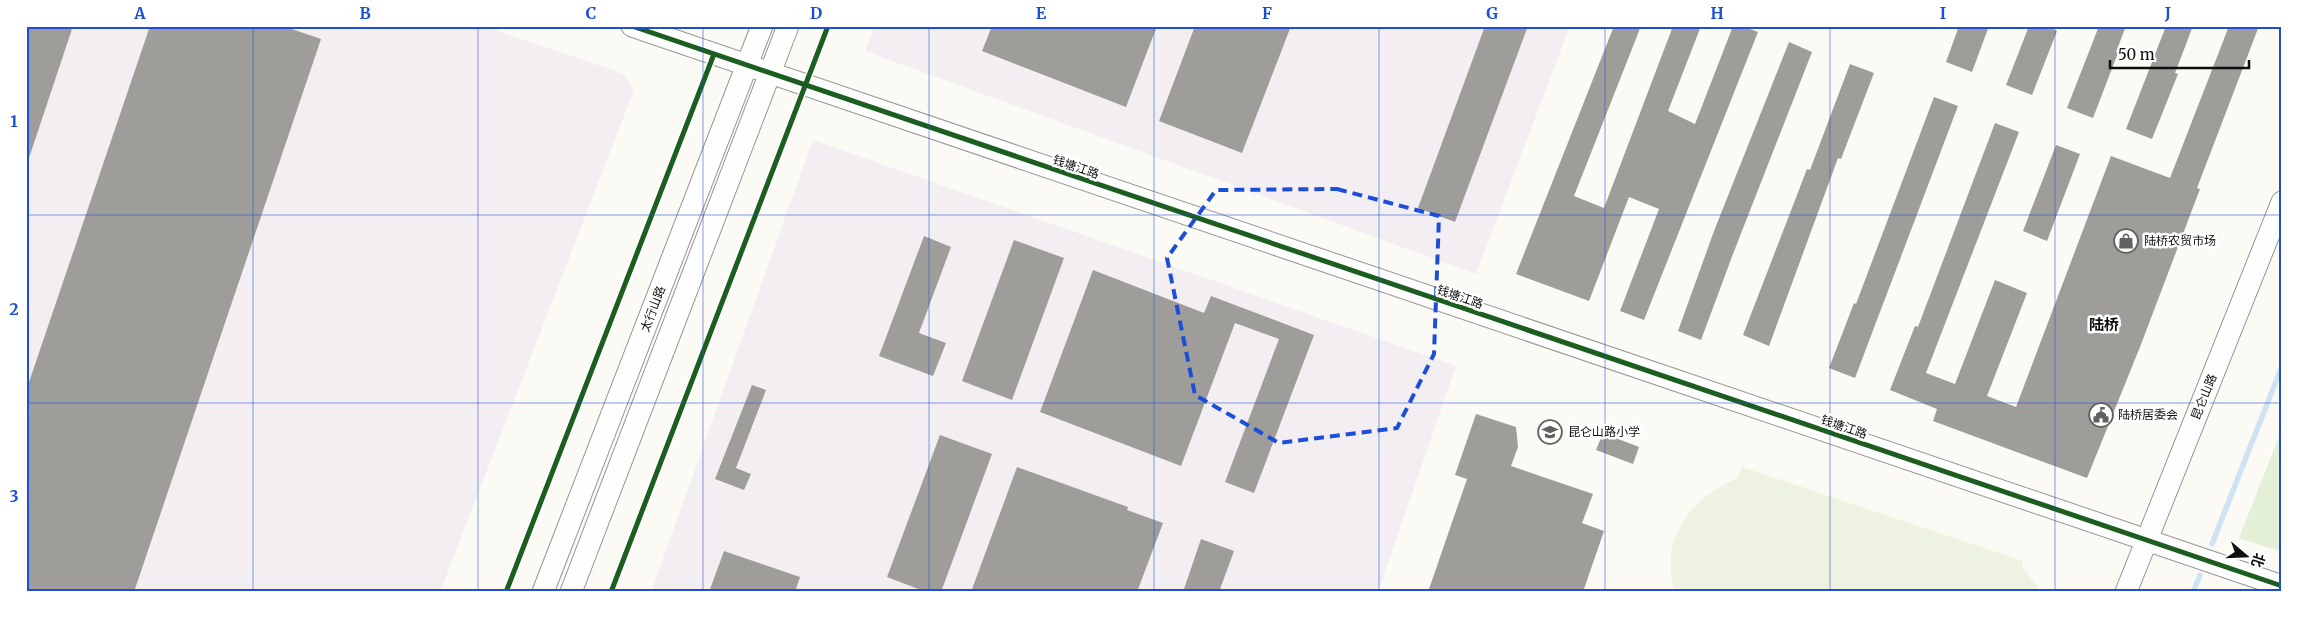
<svg xmlns="http://www.w3.org/2000/svg" width="2308" height="618" viewBox="0 0 2308 618" font-family="Merriweather,'Noto Sans SC',serif">
<style>
.industrial{fill:#f3eef1}
.green{fill:#e4efd7}
.pitch{fill:#edf3e0}
.lines{fill:none;stroke-linecap:round;stroke-linejoin:round}
.stream{stroke:#cee4f2;stroke-width:5.5}
.building{fill:#9f9d9a}
.minor-casing{stroke:#959593;stroke-width:23}
.minor{stroke:#fefefe;stroke-width:21}
.cycleway-casing{stroke:#fff;stroke-width:8}
.cycleway{stroke:#1b5e20;stroke-width:5}
.marked{fill:none;stroke:#1d4ed8;stroke-width:4;stroke-dasharray:10 6;stroke-linejoin:round}
.grid{fill:none;stroke:#1d4ed8;stroke-width:1;stroke-opacity:0.55}
.labels{text-anchor:middle;stroke-width:5;stroke-linejoin:round;paint-order:stroke}
.street-label{font-size:12px;fill:#0f0f0f;stroke:#fff}
.poi-label{font-size:12px;fill:#0f0f0f;stroke:#fff;text-anchor:start}
.quarter-label{font-size:15px;font-weight:bold;fill:#0f0f0f;stroke:#fff}
.neatline{fill:none;stroke:#1d4ed8;stroke-width:2}
.grid-label{font-size:16px;text-anchor:middle;font-weight:bold;fill:#1d4ed8}
</style>
<rect width="100%" height="100%" fill="#fbfaf5"/>
<path class="industrial" d="M26,26H484L624,74L634,90L440,592H26Z
M875,26H1570L1476,274L865,51Z
M813,140L1456,366L1378,592H651Z"/>
<path class="green" d="M2282,429V552L2239,538Z"/>
<path class="pitch" d="M1742,467L2023,561L2022,568L2036,584L2040,592H1675C1659,538 1690,498 1738,478Z"/>
<g class="lines">
<path class="stream" d="M2212,544L2282,366
M2193,592L2200,575"/>
</g>
<path class="building" d="M26,26H73L29,158L26,157Z
M150,26H283L321,39L134,592H26V391Z
M992,26H1157L1126,107L982,51Z
M1195,26H1291L1242,153L1159,121Z
M1485,26H1528L1455,222L1418,208Z
M1614,26H1641L1574,196L1604,208L1673,26H1701L1668,111L1695,124L1733,26H1742L1758,32L1644,320L1620,311L1659,209L1629,197L1589,301L1516,274Z
M1959,26H1989L1972,72L1946,62Z
M2029,26H2046L2057,31L2032,95L2006,85Z
M2099,26H2126L2116,52L2118,53L2093,118L2067,108Z
M2166,26H2193L2175,73L2178,74L2152,139L2126,129Z
M2229,26H2259L2197,188L2200,189L2140,347L2087,478L1933,421L1937,409L1890,390L1915,326L1918,327L1995,123L2019,132L1926,373L1955,384L1995,280L2027,293L1987,396L2016,407L2111,156L2170,178Z
M1789,42L1812,52L1733,254L1701,340L1678,331L1714,231Z
M1850,64L1874,73L1841,159L1838,158L1769,346L1743,335L1807,169L1810,170Z
M1934,97L1958,106L1855,378L1829,368L1854,303L1856,304Z
M2056,145L2080,154L2047,241L2023,231Z
M924,236L951,247L919,333L946,343L933,376L879,356Z
M1014,240L1064,258L1012,400L962,381Z
M1093,270L1204,313L1211,296L1314,335L1254,493L1225,482L1279,339L1235,323L1181,466L1040,412Z
M752,385L766,390L736,468L751,474L744,490L715,479Z
M1476,414L1516,427L1518,447L1511,466L1593,494L1582,523L1604,531L1583,592H1428L1467,479L1455,475Z
M1603,433L1639,447L1633,464L1596,450Z
M940,435L992,454L941,592H926L887,577Z
M1017,467L1128,507L1127,510L1163,523L1137,592H971Z
M1201,539L1234,551L1219,592H1183Z
M724,551L800,577L795,592H709Z"/>
<g class="lines">
<g class="minor-casing">
<path id="minor" d="M632,26L2282,586
M543,592L762,26
M571,592L788,26
M2126,592L2282,202"/>
</g>
<use href="#minor" class="minor"/>
<g class="cycleway-casing">
<path id="cycleway" d="M632,26L2282,586
M506,592L714,54
M611,592L828,26"/>
</g>
<use href="#cycleway" class="cycleway"/>
</g>
<path class="marked" d="M1337,189L1439,216L1434,354L1397,428L1279,443L1195,395L1167,258L1216,190Z"/>
<path class="grid" d="M253,26V592M478,26V592M703,26V592M929,26V592M1154,26V592M1379,26V592M1605,26V592M1830,26V592M2055,26V592M26,215H2282M26,403H2282"/>
<defs>
<g id="shop-ring" transform="scale(1.25)"><circle r="9.5" fill="#fff" stroke="#626160" stroke-width="1.5"/><path d="M-5-2.5h2.3a2.7 3.5 0 0 1 5.4 0H5L5.5 6h-11ZM-1.5-2.5h3a1.5 2.3 0 0 0-3 0Z" fill="#626160"/></g>
<g id="civic-ring" transform="scale(1.25)"><circle r="9.5" fill="#fff" stroke="#626160" stroke-width="1.5"/><path d="M-.6-6.5H3V-4.5H.6V-3L4-1V1h2V6H-6V1h2V-1L-.6-3ZM-1.2 2.5V6h2.4V2.5Z" fill="#626160"/></g>
<g id="school-ring" transform="scale(1.25)"><circle r="9.5" fill="#fff" stroke="#626160" stroke-width="1.5"/><path d="M0-5L7-2L0 1L-7-2ZM-4 1L0 2.5L4 1V4Q0 6-4 4Z" fill="#626160"/></g>
</defs>
<g fill-rule="evenodd">
<use href="#shop-ring" x="2126" y="241"/>
<use href="#civic-ring" x="2101" y="415"/>
<use href="#school-ring" x="1550" y="432"/>
</g>
<g class="labels">
<g class="street-label">
<text transform="translate(1076 167) rotate(19)" y="4">钱塘江路</text>
<text transform="translate(1460 297) rotate(19)" y="4">钱塘江路</text>
<text transform="translate(653 309) rotate(-69)" y="4">太行山路</text>
<text transform="translate(2204 397) rotate(-68)" y="4">昆仑山路</text>
<text transform="translate(1844 427) rotate(19)" y="4">钱塘江路</text>
</g>
<g class="poi-label">
<text x="2144" y="245">陆桥农贸市场</text>
<text x="2118" y="419">陆桥居委会</text>
<text x="1568" y="436">昆仑山路小学</text>
</g>
<g class="quarter-label">
<text x="2104" y="330">陆桥</text>
</g>
</g>
<rect width="2308" height="618" fill="none" stroke="#ffffff" stroke-width="55"/>
<g transform="translate(2246 556) rotate(109)" stroke="#ffffff" stroke-width="4" paint-order="stroke">
<path d="M0-4L9 19L0 12L-9 19Z" fill="#0f0f0f"/>
<text y="-8" font-size="14" font-weight="bold" text-anchor="middle" fill="#0f0f0f">北</text>
</g>
<path d="M2110 60v8h139v-8" fill="none" stroke="#0f0f0f" stroke-width="2.5"/>
<text x="2118" y="60" font-size="15" fill="#0f0f0f" stroke="#ffffff" stroke-width="4" paint-order="stroke">50 m</text>
<rect x="28" y="28" width="2252" height="562" class="neatline"/>
<g class="grid-label">
<text x="140" y="19">A</text>
<text x="365" y="19">B</text>
<text x="591" y="19">C</text>
<text x="816" y="19">D</text>
<text x="1041" y="19">E</text>
<text x="1267" y="19">F</text>
<text x="1492" y="19">G</text>
<text x="1717" y="19">H</text>
<text x="1943" y="19">I</text>
<text x="2168" y="19">J</text>
<text x="14" y="127">1</text>
<text x="14" y="315">2</text>
<text x="14" y="502">3</text>
</g>
</svg>
